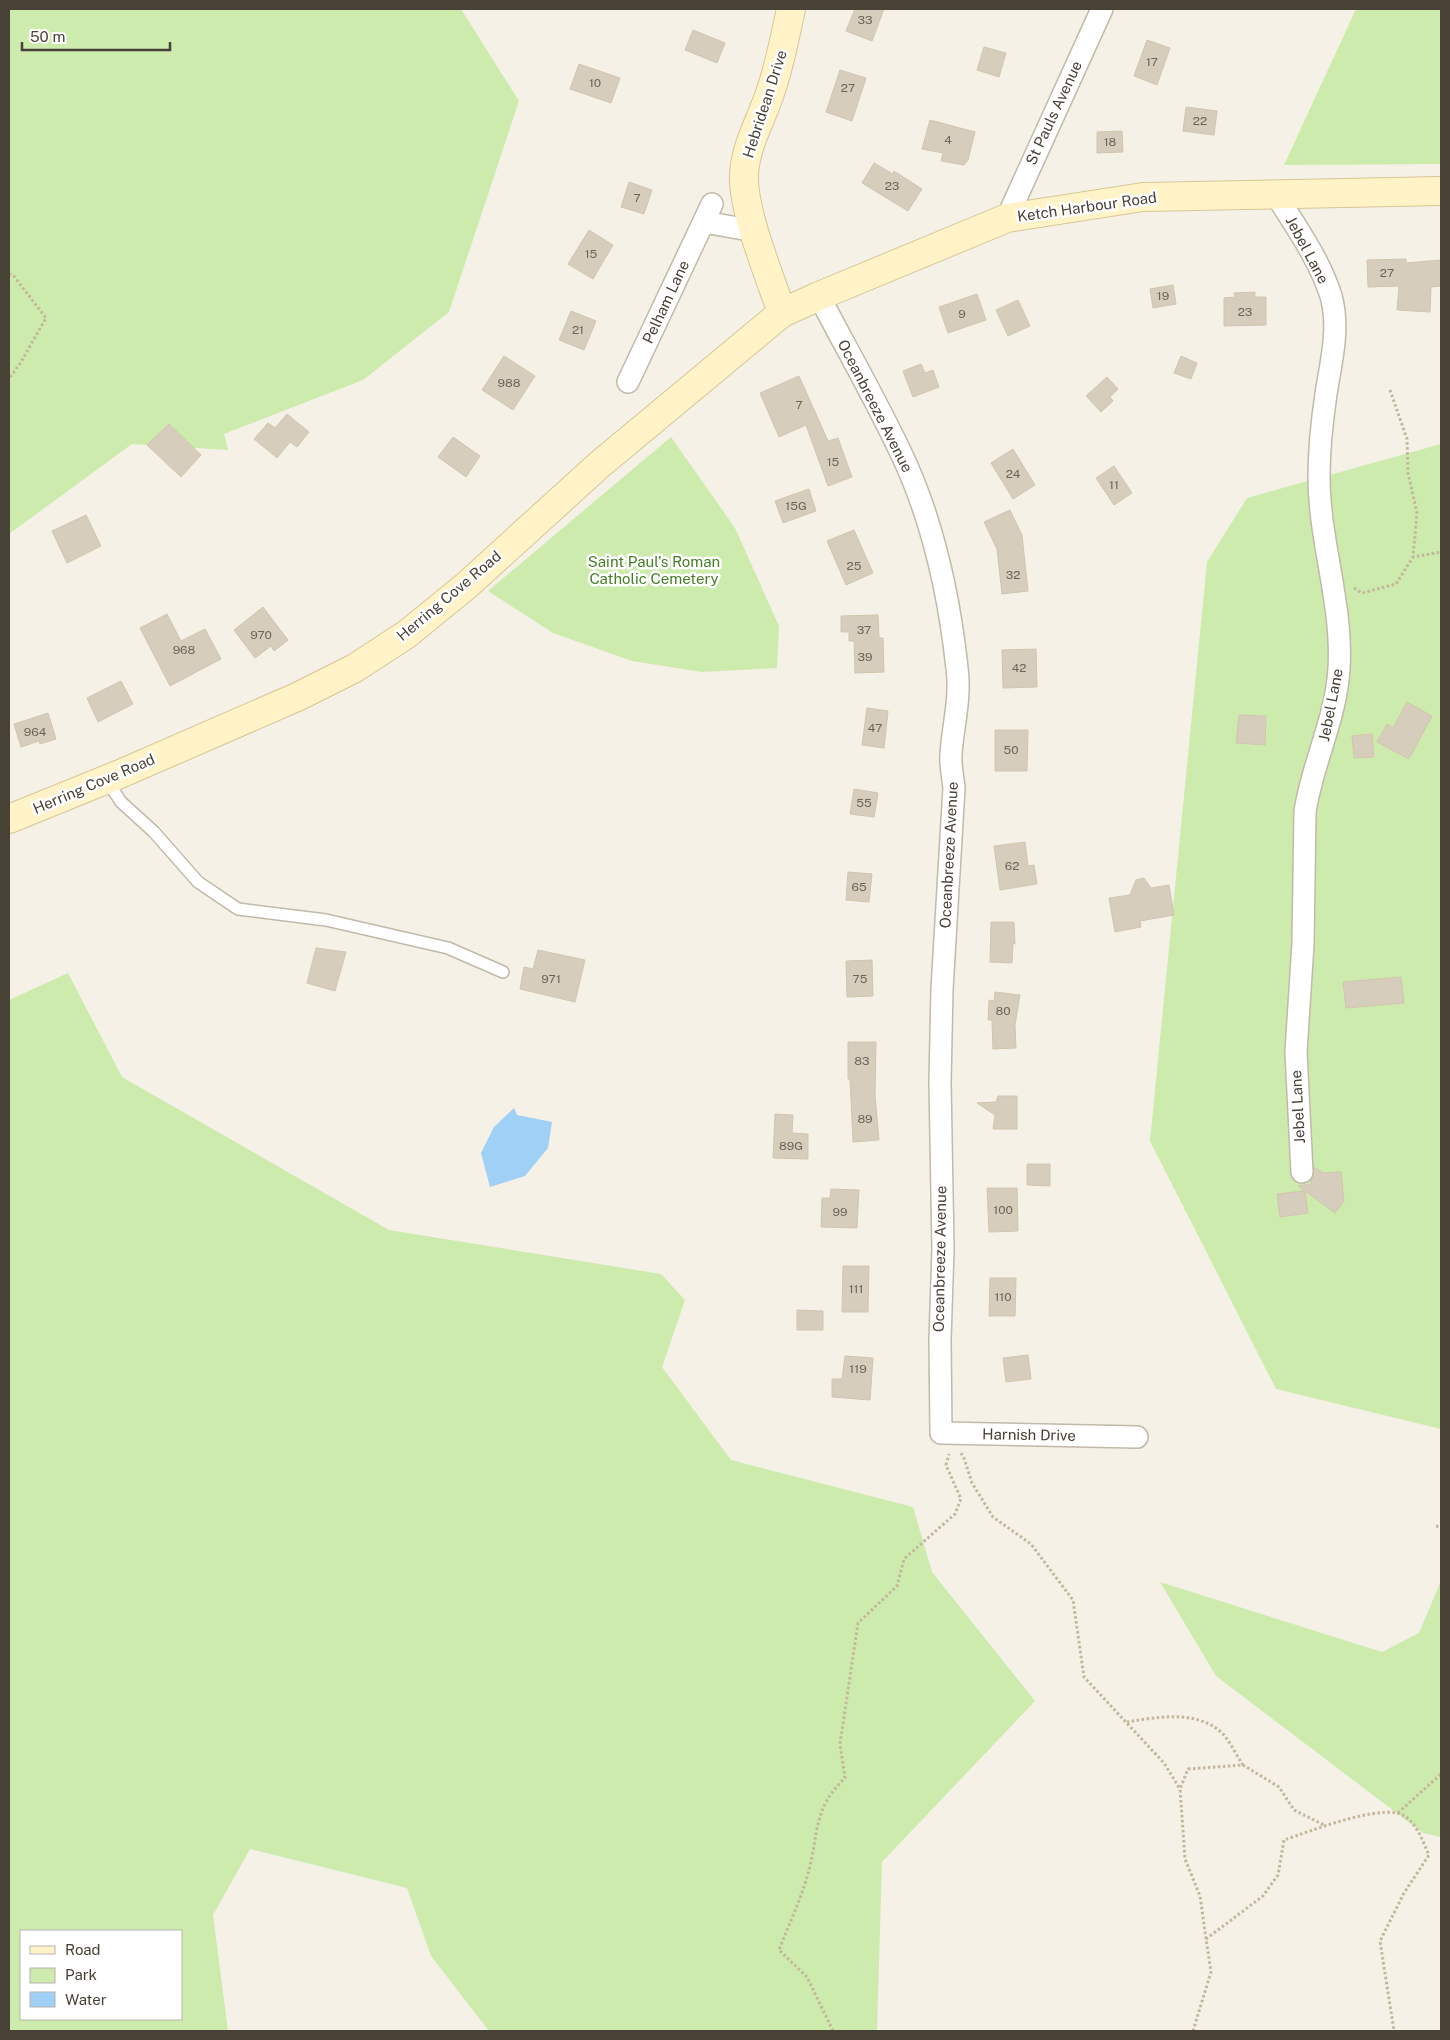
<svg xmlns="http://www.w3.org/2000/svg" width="1450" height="2040" viewBox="0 0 1450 2040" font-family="'Public Sans',sans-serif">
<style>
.green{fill:#ceebae;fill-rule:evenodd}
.water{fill:#a0d0f5}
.building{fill:#d7cdbc;stroke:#d2c5af}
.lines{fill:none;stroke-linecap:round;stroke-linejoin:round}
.lane-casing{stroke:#c1b9a9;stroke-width:14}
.street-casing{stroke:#c1b9a9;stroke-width:24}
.secondary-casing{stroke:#d7c695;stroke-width:30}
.path{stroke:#c3b69a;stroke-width:3;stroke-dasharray:2.5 2.5;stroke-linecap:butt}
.lane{stroke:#fff;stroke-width:11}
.street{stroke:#fff;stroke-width:21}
.secondary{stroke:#fff3c7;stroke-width:28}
.labels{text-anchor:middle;stroke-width:5;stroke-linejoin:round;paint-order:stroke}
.number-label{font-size:12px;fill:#6c6458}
.street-label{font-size:15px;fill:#484136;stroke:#fff}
.park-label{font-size:15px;fill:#457e25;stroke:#fff}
</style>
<rect width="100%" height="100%" fill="#f5f1e7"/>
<path class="green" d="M9,9H461L519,101L449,312L363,380L224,434L228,450L132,444L9,534Z
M1356,9H1441V164L1284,165Z
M671,437L735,528L779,626L777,668L702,672L632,661L553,633L488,591Z
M1441,444V1429L1276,1389L1150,1141L1207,562L1247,498Z
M68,973L122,1077L389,1230L661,1274L685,1300L662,1367L731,1460L913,1507L932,1572L1035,1701L882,1862L877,2031H489L431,1956L407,1888L250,1849L213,1915L228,2031H9V1000ZM181,1931V2019H21V1931Z
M1441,1528V1837L1423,1833L1216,1676L1160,1582L1382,1652L1419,1633L1440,1583Z"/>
<path class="water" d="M514,1108L517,1115L552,1122L548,1148L525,1176L490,1187L481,1153L494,1127Z"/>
<path class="building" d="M855,9H884L872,41L846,31Z
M693,30L725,43L717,63L685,50Z
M1147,40L1170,48L1157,85L1134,76Z
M984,47L1006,53L999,77L977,70Z
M579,64L620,78L611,103L570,89Z
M840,70L866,78L852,121L826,112Z
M1186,107L1217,111L1214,135L1183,131Z
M930,120L975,132L968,160L964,165L941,161L943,153L922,149Z
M1122,131L1123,152L1097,153V132Z
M874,163L893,174L894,171L922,189L908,211L862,183Z
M629,182L652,190L644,214L621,207Z
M589,230L613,245L593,279L568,264Z
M1406,259V263L1441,260V286L1431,287L1430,312L1397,310L1399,286L1368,287L1367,260Z
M1173,285L1176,304L1153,308L1150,289Z
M1255,292V297H1266V325L1224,326V298L1235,297L1234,293Z
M977,294L986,320L948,333L939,307Z
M1018,300L1030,326L1008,336L996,310Z
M571,311L596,321L584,350L559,340Z
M504,356L535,376L513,410L482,390Z
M1181,356L1197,363L1191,379L1174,373Z
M921,364L925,373L933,370L939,387L913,397L903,371Z
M799,376L828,441L838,438L852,477L828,486L806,425L779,437L760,393Z
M1107,377L1118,389L1110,397L1113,401L1101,412L1086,396Z
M287,414L309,432L297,447L290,442L277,458L254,439L268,423L275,428Z
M169,424L201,455L181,477L147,445Z
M453,437L480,456L466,477L438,457Z
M1013,449L1035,485L1013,499L991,463Z
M1114,466L1132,493L1114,505L1096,478Z
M809,489L816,511L783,523L775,501Z
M1010,510L1022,535L1028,591L1002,594L997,549L984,522Z
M86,515L101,546L67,563L52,531Z
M854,530L873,573L846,585L827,541Z
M263,607L288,640L274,651L271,646L255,658L234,630Z
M167,614L181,641L205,629L221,659L170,686L140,628Z
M878,615L879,638H883L884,672L855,673L854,641H849V632H841V616Z
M1036,649L1037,687L1003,688L1002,650Z
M121,681L133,704L98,722L87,698Z
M1407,702L1432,716L1409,759L1377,742L1387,724L1393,728Z
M867,708L888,711L884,748L862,745Z
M48,713L56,739L40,744L39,741L21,747L14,724Z
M1239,715L1266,716L1265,745L1236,743Z
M995,730H1028L1027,771H995Z
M1372,734L1374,757L1354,758L1352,736Z
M854,789L878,793L874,817L850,814Z
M1025,842L1028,866L1034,865L1037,884L1000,890L994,846Z
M848,872L872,874L869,902L846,900Z
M1144,878L1151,888L1169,885L1174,915L1140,921L1141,927L1115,932L1109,898L1130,895L1136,880Z
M991,922H1014L1015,944L1013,943L1012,963L990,962Z
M316,948L346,952L335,991L307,983Z
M538,950L585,960L575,1002L520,989L524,967L533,969Z
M872,960L873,996L847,997L846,961Z
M1401,977L1404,1003L1346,1008L1343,982Z
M995,992L1020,995L1015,1025L1016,1048L993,1049L992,1020H988L989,1000L994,1001Z
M848,1042H876L875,1096L879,1140L853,1142L850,1079H848Z
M998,1096H1017V1129H993L995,1115L977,1103L996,1102Z
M775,1114L793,1115L792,1133L808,1134V1159L773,1158Z
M1027,1164H1050V1186L1027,1185Z
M1314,1167L1323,1173L1341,1172L1344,1201L1335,1213L1305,1191L1308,1213L1280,1217L1277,1194L1304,1191L1298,1186L1311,1184Z
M987,1188H1017L1018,1231L989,1232Z
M831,1189L859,1190L857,1228L821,1227L822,1198H830Z
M843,1266H869L868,1312H842Z
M990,1278H1016L1015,1316H989Z
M797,1310L823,1311V1330H797Z
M1028,1355L1031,1379L1006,1382L1003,1358Z
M845,1356L873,1358L870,1400L832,1397V1379H842Z"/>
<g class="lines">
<g class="lane-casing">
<path id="lane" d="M106,779L121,802L154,832L198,882L238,909L326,920L448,948L503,972"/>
</g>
<g class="street-casing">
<path id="street" d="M1275,193C1295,226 1319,258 1331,296C1340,328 1331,362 1326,394C1322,421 1319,449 1319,477C1319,541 1343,604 1339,669C1336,719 1312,764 1305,812L1303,944L1296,1052L1302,1172
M1007,218L1102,9
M704,222L755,231
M819,296C846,348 876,400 901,453C933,520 949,594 957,668C961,698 953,725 951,754C950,765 953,777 954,788L942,989L940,1082L943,1249L940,1340L941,1433L1137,1437
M628,382L712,204"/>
</g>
<g class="secondary-casing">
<path id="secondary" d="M782,313C770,277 742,210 744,174C746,143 762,119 771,90C780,64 785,36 791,9
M9,819L120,774L297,697L355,668L407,634L467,585L599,465L771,322L782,313L819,296L1007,218L1143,197L1441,191"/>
</g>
<path class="path" d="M9,274L13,275L46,318L21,362L9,379
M1390,390L1407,439L1408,473L1417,513L1413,557L1441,552
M1354,588L1362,593L1396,584L1413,557
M961,1453L964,1458L972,1483L993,1517L1031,1544L1073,1600L1084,1677L1164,1763L1180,1789
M1436,1526L1441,1527
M1127,1722C1158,1717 1199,1709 1224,1735C1231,1744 1237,1756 1243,1765
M1398,1813L1441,1774
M1206,1939L1200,1896L1185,1859L1180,1789L1188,1769L1243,1765L1279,1787L1294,1810L1326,1826
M833,2031L807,1977L779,1950C789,1924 802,1897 809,1870C819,1831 813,1809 845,1778L840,1744L858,1623L897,1586L904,1559L955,1514L961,1499L946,1465L949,1454
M1193,2031L1211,1972L1206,1939L1263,1896L1278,1875L1284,1840C1311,1831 1369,1808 1397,1813C1415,1817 1422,1840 1429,1855L1404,1893L1380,1941L1394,2031"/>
<use href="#lane" class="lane"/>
<use href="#street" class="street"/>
<use href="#secondary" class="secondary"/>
</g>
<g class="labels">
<g class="number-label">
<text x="865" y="24">33</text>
<text x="1152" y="66">17</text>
<text x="595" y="87">10</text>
<text x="848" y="92">27</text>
<text x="1200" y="125">22</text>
<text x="948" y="144">4</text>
<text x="1110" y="146">18</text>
<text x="892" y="190">23</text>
<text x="637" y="202">7</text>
<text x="591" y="258">15</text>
<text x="1387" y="277">27</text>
<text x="1163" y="300">19</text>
<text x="1245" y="316">23</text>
<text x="962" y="318">9</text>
<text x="578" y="334">21</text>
<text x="509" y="387">988</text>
<text x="799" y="409">7</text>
<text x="833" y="466">15</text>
<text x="1013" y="478">24</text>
<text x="1114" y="489">11</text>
<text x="796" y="510">15G</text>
<text x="854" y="570">25</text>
<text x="1013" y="579">32</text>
<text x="864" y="634">37</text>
<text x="261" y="639">970</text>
<text x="184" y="654">968</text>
<text x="865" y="661">39</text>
<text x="1019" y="672">42</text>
<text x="875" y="732">47</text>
<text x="35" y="736">964</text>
<text x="1011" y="754">50</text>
<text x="864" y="807">55</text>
<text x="1012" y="870">62</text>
<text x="859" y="891">65</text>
<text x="551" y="983">971</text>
<text x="860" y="983">75</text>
<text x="1003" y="1015">80</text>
<text x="862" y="1065">83</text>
<text x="865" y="1123">89</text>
<text x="791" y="1150">89G</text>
<text x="1003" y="1214">100</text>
<text x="840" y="1216">99</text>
<text x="856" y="1293">111</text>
<text x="1003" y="1301">110</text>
<text x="858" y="1373">119</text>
</g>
<g class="street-label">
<text transform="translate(765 104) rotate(-72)" y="5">Hebridean Drive</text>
<text transform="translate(1054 113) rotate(-65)" y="5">St Pauls Avenue</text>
<text transform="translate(1087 207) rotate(-8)" y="5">Ketch Harbour Road</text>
<text transform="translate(1307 250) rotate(62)" y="5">Jebel Lane</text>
<text transform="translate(666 302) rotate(-65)" y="5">Pelham Lane</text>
<text transform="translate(875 406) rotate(63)" y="5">Oceanbreeze Avenue</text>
<text transform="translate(449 596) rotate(-40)" y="5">Herring Cove Road</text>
<text transform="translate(1331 705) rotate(-79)" y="5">Jebel Lane</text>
<text transform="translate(94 784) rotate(-23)" y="5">Herring Cove Road</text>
<text transform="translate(949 855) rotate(-87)" y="5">Oceanbreeze Avenue</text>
<text transform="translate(1298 1107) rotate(-93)" y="5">Jebel Lane</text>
<text transform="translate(940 1259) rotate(-89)" y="5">Oceanbreeze Avenue</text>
<text transform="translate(1029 1435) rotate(1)" y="5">Harnish Drive</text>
</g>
<g class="park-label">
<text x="654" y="567">Saint Paul's Roman<tspan x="654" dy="17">Catholic Cemetery</tspan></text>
</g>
</g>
<rect width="1450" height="2040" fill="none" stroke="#484136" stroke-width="20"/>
<rect x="20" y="1930" width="162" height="90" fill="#ffffff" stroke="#b6b3af"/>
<rect x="30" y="1946" width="25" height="8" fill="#fff3c7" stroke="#b6b3af"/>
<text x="65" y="1955" font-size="15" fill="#484136">Road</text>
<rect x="30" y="1968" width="25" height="15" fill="#ceebae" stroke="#b6b3af"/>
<text x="65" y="1980" font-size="15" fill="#484136">Park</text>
<rect x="30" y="1992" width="25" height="15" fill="#a0d0f5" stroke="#b6b3af"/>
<text x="65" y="2005" font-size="15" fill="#484136">Water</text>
<path d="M22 42v8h148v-8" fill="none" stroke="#484136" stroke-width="2.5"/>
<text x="30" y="42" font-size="15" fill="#484136" stroke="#ffffff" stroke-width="4" paint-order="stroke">50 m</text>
</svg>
